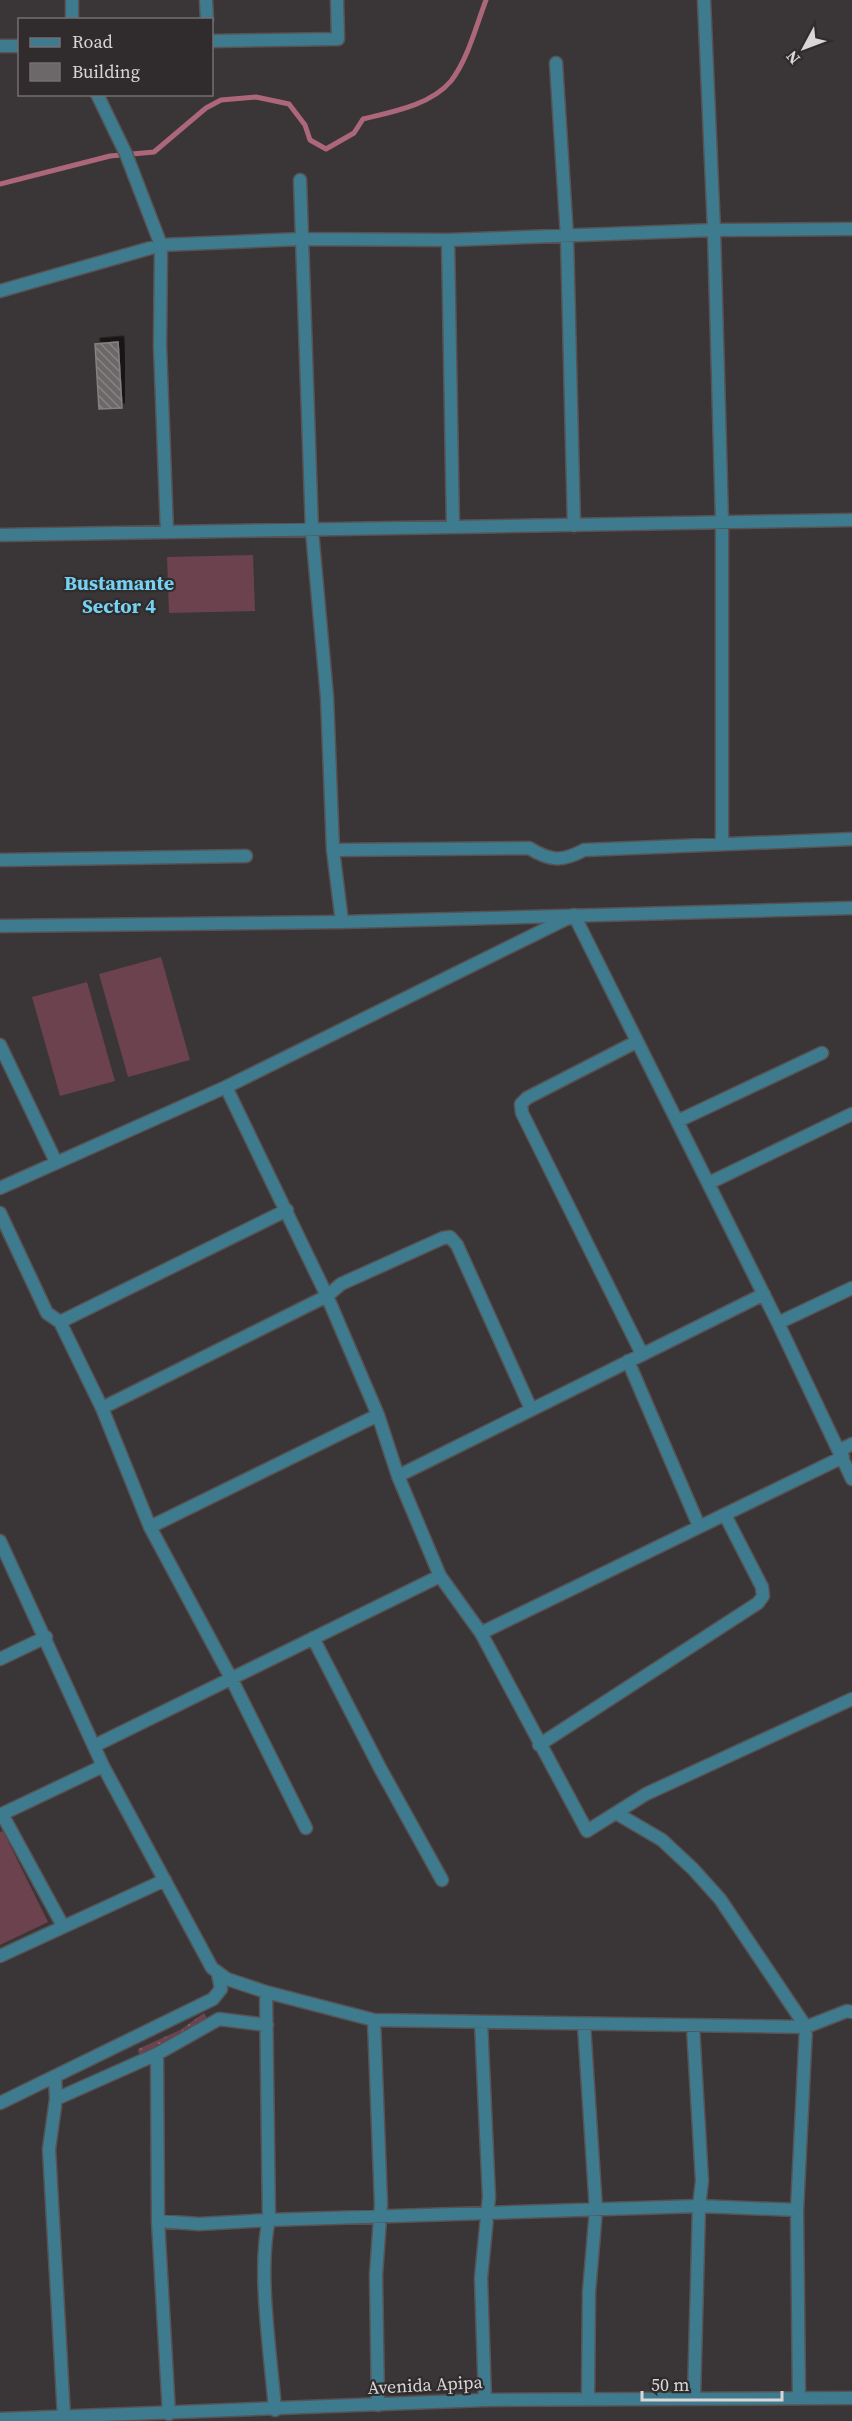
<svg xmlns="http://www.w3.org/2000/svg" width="852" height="2421" viewBox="0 0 852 2421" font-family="'Source Serif 4',serif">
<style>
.grass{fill:url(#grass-dots)}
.garden{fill:#6c424e}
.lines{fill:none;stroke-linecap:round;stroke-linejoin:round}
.stream{stroke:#ad677b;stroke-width:5}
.building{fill:url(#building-back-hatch);stroke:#868081;stroke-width:1.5;filter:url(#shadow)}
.minor-casing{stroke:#575253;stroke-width:15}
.tertiary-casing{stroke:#575253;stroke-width:15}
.minor{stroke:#3f7b8e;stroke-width:12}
.tertiary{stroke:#3f7b8e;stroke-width:12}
.labels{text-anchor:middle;stroke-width:4.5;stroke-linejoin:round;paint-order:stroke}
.street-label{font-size:18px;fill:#d9d6d7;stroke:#302b2c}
.neighbourhood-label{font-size:20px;font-weight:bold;fill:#74d3f2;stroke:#302b2c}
</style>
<defs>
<pattern id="grass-dots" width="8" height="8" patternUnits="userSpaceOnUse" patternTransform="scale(1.5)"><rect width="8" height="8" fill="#6c424e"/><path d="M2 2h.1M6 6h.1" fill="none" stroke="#805d67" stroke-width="1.8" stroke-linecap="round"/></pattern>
<pattern id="building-back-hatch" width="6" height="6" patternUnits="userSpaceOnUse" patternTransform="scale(1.5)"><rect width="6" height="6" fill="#6c6768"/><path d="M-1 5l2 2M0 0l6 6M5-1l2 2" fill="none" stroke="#878384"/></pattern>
<filter id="shadow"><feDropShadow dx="5.5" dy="-5.5" stdDeviation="0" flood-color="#0009"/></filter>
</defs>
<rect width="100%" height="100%" fill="#3a3536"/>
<path class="grass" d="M204,2013L207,2018L188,2031L139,2055L138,2049L180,2030Z"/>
<path class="garden" d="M253,555L255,611L169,613L167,557Z
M161,957L190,1060L128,1077L99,974Z
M87,982L115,1081L60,1096L32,997Z
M3,1831L48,1922L0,1945V1832Z"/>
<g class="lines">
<path class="stream" d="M0,184L110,156L154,152L206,108L221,100L256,97L289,104L305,125L310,140L326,149L354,133L363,119C392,112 431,105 451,81C468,59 476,26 486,0"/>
</g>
<path class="building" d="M118,342L122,408L99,409L95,344Z"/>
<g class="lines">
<g class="minor-casing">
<path id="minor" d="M206,0L207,20
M704,0L714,230L722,521V844
M72,20V0
M212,41L338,39L337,0
M0,46H20
M556,63L567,237L574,526
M97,94L126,154L161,245L160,346L167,532
M300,180L312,531L327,697L333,850L342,922
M448,240L453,527
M0,291L161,245L302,239L448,240L714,230L852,229
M0,535L852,520
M333,850L529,848C550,861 562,862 584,850L852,839
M636,1042L527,1098L521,1104L522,1113L642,1354
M0,1045L56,1162
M226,1087L327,1296L378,1415L398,1476L440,1576L481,1633L587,1831L646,1794L852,1699
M678,1121L822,1053
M709,1183L852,1114
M0,1188L226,1087L574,915L778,1323L852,1479
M0,1213L47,1313L60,1322L102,1408L150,1527L232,1680L306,1828
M60,1322L287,1210
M778,1323L852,1288
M628,1361L699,1526
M102,1408L327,1296L341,1284L443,1238L450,1237L457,1245L531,1409
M840,1450L852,1444
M398,1476L764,1294
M150,1527L378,1415
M0,1541L103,1766L212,1968L227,1979L266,1992L374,2020L806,2027L847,2011L852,2012
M481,1633L843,1457
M313,1638L380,1768L442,1880
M0,1659L46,1637
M539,1745L758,1603L763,1596L762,1587L725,1515
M94,1746L440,1576
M616,1813L662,1840L693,1869L720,1899L806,2027L797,2210L799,2397
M2,1814L63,1926
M0,1815L103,1766
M0,1956L165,1880
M266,1992L269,2220L699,2206L797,2210
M374,2020L381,2204L376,2275L378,2405
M481,2022L489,2197L481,2278L485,2400
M584,2025L596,2210L589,2292L588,2398
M693,2027L702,2181L699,2206L694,2398
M157,2054L158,2221L169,2414
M55,2076L56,2099L49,2149L64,2417
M56,2099L157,2054L219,2019L267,2025
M0,2103L213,1999L221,1989L218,1974
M158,2221L199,2224L269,2220C257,2270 271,2356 275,2410"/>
</g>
<g class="tertiary-casing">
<path id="tertiary" d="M0,860L246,856
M0,926L342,922L852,908
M0,2419L485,2400L852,2398"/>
</g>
<use href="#minor" class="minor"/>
<use href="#tertiary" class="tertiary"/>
</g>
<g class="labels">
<g class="street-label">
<text transform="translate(425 2385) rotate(-3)" y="6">Avenida Apipa</text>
</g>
<g class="neighbourhood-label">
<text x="119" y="590">Bustamante<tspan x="119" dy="23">Sector 4</tspan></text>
</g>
</g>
<rect x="18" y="18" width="195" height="78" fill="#302b2c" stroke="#746f70" stroke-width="1.5"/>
<rect x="30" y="38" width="30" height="9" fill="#3f7b8e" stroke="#746f70" stroke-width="1.5"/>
<text x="72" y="48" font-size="18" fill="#d9d6d7">Road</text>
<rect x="30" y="63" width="30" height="18" fill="#6c6768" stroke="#746f70" stroke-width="1.5"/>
<text x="72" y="78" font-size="18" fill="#d9d6d7">Building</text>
<g transform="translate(804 48) rotate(229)" stroke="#302b2c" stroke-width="4.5" paint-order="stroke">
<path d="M0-4.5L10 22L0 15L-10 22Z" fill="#d9d6d7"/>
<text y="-9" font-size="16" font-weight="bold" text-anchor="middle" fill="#d9d6d7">N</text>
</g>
<path d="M642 2391v9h140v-9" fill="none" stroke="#d9d6d7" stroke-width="3"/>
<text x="651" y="2391" font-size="18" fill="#d9d6d7" stroke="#302b2c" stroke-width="4.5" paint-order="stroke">50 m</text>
</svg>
